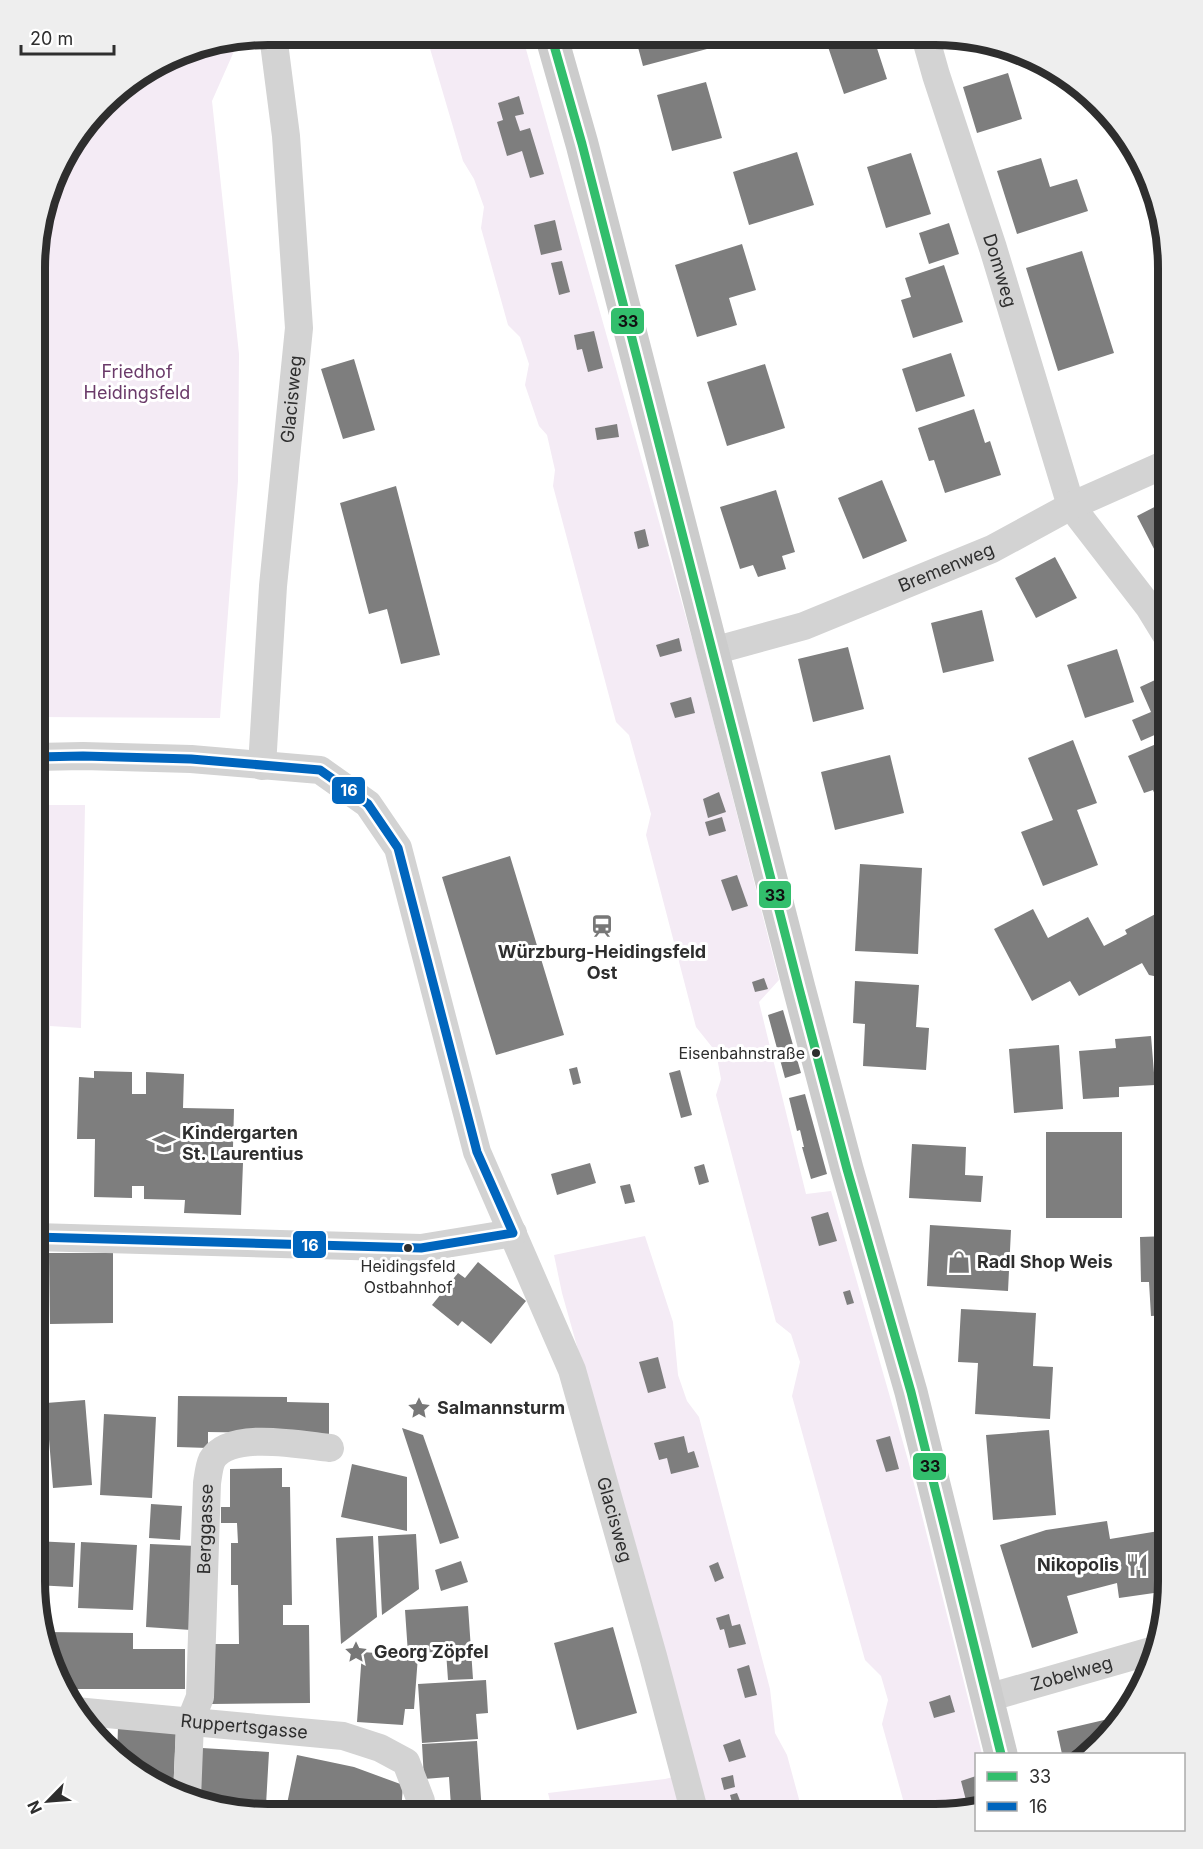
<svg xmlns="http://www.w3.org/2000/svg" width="1203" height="1849" viewBox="0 0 1203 1849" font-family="Inter,sans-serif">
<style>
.green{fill:#f4ebf5}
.building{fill:#7e7e7e}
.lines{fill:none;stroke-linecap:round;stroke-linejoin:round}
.street{stroke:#d3d3d3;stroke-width:28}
.secondary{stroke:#ccc;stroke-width:33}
.bus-1-casing{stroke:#fff;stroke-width:14}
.bus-2-casing{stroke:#fff;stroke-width:14}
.bus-1{stroke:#32be6c;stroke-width:9}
.bus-2{stroke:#0065bd;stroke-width:9}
.bus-dot{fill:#2e2e2e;stroke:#fff;stroke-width:2}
.labels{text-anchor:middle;stroke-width:6;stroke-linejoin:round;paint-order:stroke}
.bus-label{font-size:16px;fill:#2e2e2e;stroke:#fff;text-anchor:end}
.street-label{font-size:18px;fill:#2e2e2e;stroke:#fff}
.park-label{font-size:18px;fill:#6a3a69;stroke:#fff}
.poi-label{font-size:18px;font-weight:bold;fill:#2e2e2e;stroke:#fff;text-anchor:start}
.rim{fill:none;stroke:#2e2e2e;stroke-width:8}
.line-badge{stroke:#fff;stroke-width:2}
.badge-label{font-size:16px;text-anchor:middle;font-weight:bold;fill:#fff}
.pale-badge-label{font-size:16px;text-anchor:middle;font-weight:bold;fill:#111}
</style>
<rect width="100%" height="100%" fill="#fff"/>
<path class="green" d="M426,35H522L696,653L779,980L759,1002L806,1194L831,1191L908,1460L982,1754H976V1806L936,1814H907L882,1724L888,1700L881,1676L865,1660L792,1396L800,1362L791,1334L776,1322L716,1095L721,1079L716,1052L696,1027L646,835L651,814L629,735L616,722L553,486L555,470L547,435L539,426L525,385L529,364L520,337L508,325L481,228L484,207L474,179L463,161Z
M239,40L212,101L239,354L238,481L220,718L36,717V238L59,164L114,93L179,52Z
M36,805H85L81,1028L50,1026L47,1119H35Z
M645,1236L673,1322L678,1375L687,1401L699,1417L770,1689L775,1733L787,1755L803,1814L553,1813L548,1793L665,1779L697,1771L562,1293L554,1255Z"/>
<path class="building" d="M478,35H501L502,36L480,42Z
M635,36H703L707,49L643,66Z
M831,36H873L887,79L844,94L825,38Z
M951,37H966L985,41L956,50Z
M1008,73L1022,119L977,133L963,87Z
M706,82L722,138L672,151L657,95Z
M519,96L524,114L515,116L520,131L530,128L544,174L530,178L522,151L507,156L497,122L503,120L498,103Z
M797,152L814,205L749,225L733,172Z
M911,153L931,214L886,228L867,167Z
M1041,158L1050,187L1077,179L1088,211L1017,234L997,171Z
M555,220L562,250L541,255L534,225Z
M949,223L959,254L929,264L919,233Z
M742,244L756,290L729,298L737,325L697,337L675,265Z
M1082,251L1114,353L1058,371L1026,268Z
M562,261L570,292L559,295L551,263Z
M944,265L963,322L913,338L901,300L911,297L905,278Z
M594,331L603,368L588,372L582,349L577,350L574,335Z
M951,353L965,396L916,412L902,369Z
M354,359L375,430L343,439L321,369Z
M765,364L785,428L727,446L707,382Z
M974,409L985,443L990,441L1001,475L945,493L934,460L929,461L918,428Z
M617,424L619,437L597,440L595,428Z
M882,480L907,541L863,559L838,498Z
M396,486L440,655L401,664L387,609L369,614L340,503Z
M776,490L795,552L782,556L786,569L758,577L753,565L740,569L720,507Z
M1168,500V573L1167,574L1137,516Z
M645,529L649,546L638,549L634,532Z
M1055,557L1077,598L1036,618L1015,578Z
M982,610L994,661L943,673L931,623Z
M679,638L682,651L660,657L656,645Z
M848,647L864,709L813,722L798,659Z
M1117,649L1134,702L1085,718L1067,665Z
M1168,674V729L1141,741L1132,720L1151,712L1140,687Z
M691,697L695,713L675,718L670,703Z
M1168,739V828L1153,790L1144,793L1128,756Z
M1073,740L1097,803L1077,810L1098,865L1043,886L1021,832L1053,820L1028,758Z
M890,755L904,813L835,830L821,772Z
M719,792L726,812L708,818L703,799Z
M722,817L726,831L709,836L705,822Z
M510,856L564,1035L496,1055L442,877Z
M860,864L922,868L918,954L855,951Z
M737,875L748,906L732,911L721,880Z
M1033,909L1048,938L1088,917L1104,946L1127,934L1125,930L1165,909L1167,914H1168V979L1149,975L1142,963L1079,996L1070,981L1032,1001L994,929Z
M764,978L768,989L755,992L752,982Z
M855,981L919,985L916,1027L929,1028L926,1070L863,1066L865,1024L853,1023Z
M783,1010L801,1073L785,1078L768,1015Z
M1151,1036L1155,1085L1119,1087V1097L1083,1099L1079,1051L1116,1048L1115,1039Z
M1059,1045L1063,1109L1014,1113L1009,1049Z
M577,1067L581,1083L573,1085L569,1069Z
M680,1070L692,1115L681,1118L669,1073Z
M94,1071L132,1072V1094H146V1072L184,1074L183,1108L234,1109L233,1147H225L224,1162L243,1163L241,1215L184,1213L185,1200L144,1199V1186H132V1198L94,1197L95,1139H77L79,1077L94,1078Z
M805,1094L827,1174L811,1179L802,1147H804L800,1130L797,1131L789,1098Z
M1046,1132H1122V1218H1046Z
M912,1144L966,1147L965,1175L983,1176L981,1202L909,1198Z
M1160,1144H1168V1220H1160Z
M590,1163L596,1183L557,1195L551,1174Z
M704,1164L709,1182L699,1185L694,1167Z
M630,1184L635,1202L625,1204L620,1186Z
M828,1212L837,1241L819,1246L811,1217Z
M930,1225L1011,1230L1008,1291L927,1286Z
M1168,1236V1315L1151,1316L1149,1282H1141L1140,1237Z
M49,1253H113V1323L50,1324Z
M478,1262L526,1301L491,1344L462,1321L458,1326L432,1305L458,1273L465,1278Z
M850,1290L854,1303L847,1305L843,1292Z
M961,1309L1036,1313L1033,1366L1053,1367L1050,1419L975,1414L978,1363L958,1362Z
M1163,1346L1168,1347V1407L1157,1406Z
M658,1357L666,1388L648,1393L639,1362Z
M178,1396L287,1397V1402L329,1403V1434L208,1432V1448L177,1447Z
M85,1400L92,1485L53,1488L46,1403Z
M104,1414L156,1417L152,1498L100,1495Z
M402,1428L423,1435L459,1538L440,1544Z
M1049,1430L1056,1515L993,1520L986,1435Z
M684,1436L688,1453L694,1451L699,1467L671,1474L667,1458L659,1460L654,1443Z
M890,1436L899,1469L886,1472L876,1440Z
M352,1464L407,1477V1531L341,1517Z
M282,1468V1487H290L292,1605H283V1625H309L310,1703L211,1704L210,1644H239L238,1585H231V1543H238L237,1523H221V1507H230V1469Z
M151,1504L182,1506L180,1540L149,1538Z
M1107,1521L1110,1539L1165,1530L1168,1550V1591L1119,1598L1117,1583L1067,1596L1078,1633L1032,1648L1000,1545L1046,1530Z
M416,1534L419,1589L382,1615L378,1536Z
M373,1536L377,1617L341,1644L336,1538Z
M35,1541L75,1543L73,1587L35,1585Z
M81,1542L137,1545L133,1610L78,1608Z
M150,1544L196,1546L191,1630L146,1627Z
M461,1561L468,1582L441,1591L435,1570Z
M718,1562L724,1578L715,1582L709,1566Z
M468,1606L473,1679L448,1680L446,1651L408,1654L405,1610Z
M729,1614L732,1626L740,1624L746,1644L729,1648L724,1629L720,1630L716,1618Z
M613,1627L637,1713L577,1730L554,1643Z
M45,1632L133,1633V1649H185V1689H63L52,1671Z
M362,1652L418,1656L414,1709H405L403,1725L357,1722Z
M749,1665L757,1695L745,1698L737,1669Z
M486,1680L488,1713L476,1714L478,1739L422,1743L418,1684Z
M950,1695L955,1712L934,1718L929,1702Z
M1104,1720L1107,1735L1088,1754H1062L1057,1731Z
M118,1727L176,1730L173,1794L126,1767L117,1757Z
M740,1739L746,1757L729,1762L723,1745Z
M477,1741L482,1813H431V1807L451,1806L449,1777L424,1779L422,1744Z
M202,1748L269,1752L266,1805L233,1803L232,1811L199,1802Z
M297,1755L354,1767L403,1785L401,1813H331L287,1804Z
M733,1775L735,1787L724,1790L721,1778Z
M976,1776V1806L968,1808L961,1781Z
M737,1793L741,1803L733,1806L730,1795Z"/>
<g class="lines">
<g class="street">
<path id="s1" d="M925,36L936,75L993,248L1071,506L1149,607L1168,638"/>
<path id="s2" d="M713,651L804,626L992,549L1071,506L1168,463"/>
<path id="s3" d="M36,757L83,756L191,759L320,770L368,804L398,848L477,1152L572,1370L653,1656L695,1814"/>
<path id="s4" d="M262,766L273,586L299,328L286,136L273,35"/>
<path d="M35,1237L421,1248L513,1233"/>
<path id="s5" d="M987,1698L1158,1649"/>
<path id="s6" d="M75,1711L343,1736L380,1748L406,1762L421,1801L420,1813"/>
<path id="s7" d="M187,1799L190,1722L200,1697L207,1483C208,1477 209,1466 212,1460C229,1430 301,1445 330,1448"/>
</g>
<path class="secondary" d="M551,35L582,144L799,988L847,1169L911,1392L1001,1754"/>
<g class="bus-1-casing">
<path id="bus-1" d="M551,35L582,144L799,988L847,1169L911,1392L1001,1754"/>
</g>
<g class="bus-2-casing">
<path id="bus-2" d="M35,1237L421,1248L513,1233L477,1152L398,848L368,804L320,770L191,759L83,756L36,757"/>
</g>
<use href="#bus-1" class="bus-1"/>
<use href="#bus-2" class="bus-2"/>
</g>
<defs>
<g id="station-bare" transform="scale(1.8)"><path d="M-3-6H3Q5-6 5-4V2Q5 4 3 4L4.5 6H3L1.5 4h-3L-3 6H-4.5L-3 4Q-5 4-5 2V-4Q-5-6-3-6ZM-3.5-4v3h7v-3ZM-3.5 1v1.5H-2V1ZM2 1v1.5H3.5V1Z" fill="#777" stroke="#fff" stroke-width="2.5" paint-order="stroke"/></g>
<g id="school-bare" transform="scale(1.8)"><path d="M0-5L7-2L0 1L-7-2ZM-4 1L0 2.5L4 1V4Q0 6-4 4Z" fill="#777" stroke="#fff" stroke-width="2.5" paint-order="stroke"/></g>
<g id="shop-bare" transform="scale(1.8)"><path d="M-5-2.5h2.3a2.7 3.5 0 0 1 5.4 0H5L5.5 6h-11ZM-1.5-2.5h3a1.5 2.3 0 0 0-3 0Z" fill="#777" stroke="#fff" stroke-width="2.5" paint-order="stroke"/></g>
<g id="sight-bare" transform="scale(1.8)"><path d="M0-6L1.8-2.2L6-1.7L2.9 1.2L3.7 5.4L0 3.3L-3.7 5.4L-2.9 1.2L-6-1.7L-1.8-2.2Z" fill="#777" stroke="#fff" stroke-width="2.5" paint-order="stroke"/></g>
<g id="restaurant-bare" transform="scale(1.8)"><path d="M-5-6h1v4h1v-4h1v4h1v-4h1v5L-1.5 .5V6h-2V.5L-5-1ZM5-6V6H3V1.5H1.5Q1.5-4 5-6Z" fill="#777" stroke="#fff" stroke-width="2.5" paint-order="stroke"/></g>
</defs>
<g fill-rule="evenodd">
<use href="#station-bare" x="602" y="926"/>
<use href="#school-bare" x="164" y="1143"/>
<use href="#shop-bare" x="959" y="1262"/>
<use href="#sight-bare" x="419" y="1408"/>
<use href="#restaurant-bare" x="1137" y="1565"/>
<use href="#sight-bare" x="356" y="1652"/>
</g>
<g class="bus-dot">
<circle cx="816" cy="1053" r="5"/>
<circle cx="408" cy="1248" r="5"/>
</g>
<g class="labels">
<g class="bus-label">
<text x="805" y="1059">Eisenbahnstraße</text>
<text x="408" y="1272" text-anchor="middle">Heidingsfeld<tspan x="408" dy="21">Ostbahnhof</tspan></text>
</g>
<g class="street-label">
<text dy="6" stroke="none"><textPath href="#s1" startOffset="246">Domweg</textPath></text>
<text dy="6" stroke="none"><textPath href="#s4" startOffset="368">Glacisweg</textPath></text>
<text dy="6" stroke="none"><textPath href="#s2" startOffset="248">Bremenweg</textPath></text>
<text dy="6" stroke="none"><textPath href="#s3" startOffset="1104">Glacisweg</textPath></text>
<text dy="6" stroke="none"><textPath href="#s7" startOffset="272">Berggasse</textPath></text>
<text dy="6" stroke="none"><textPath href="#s5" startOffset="88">Zobelweg</textPath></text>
<text dy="6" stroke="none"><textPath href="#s6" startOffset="170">Ruppertsgasse</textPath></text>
</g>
<g class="park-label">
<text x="137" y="378">Friedhof<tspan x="137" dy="21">Heidingsfeld</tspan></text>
</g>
<g class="poi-label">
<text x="602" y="958" text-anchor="middle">Würzburg-Heidingsfeld<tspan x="602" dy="21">Ost</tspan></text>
<text x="182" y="1139">Kindergarten<tspan x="182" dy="21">St. Laurentius</tspan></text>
<text x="977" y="1268">Radl Shop Weis</text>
<text x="437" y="1414">Salmannsturm</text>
<text x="1119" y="1571" text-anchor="end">Nikopolis</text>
<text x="374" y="1658">Georg Zöpfel</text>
</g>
</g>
<path d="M0 0H1203V1849H0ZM268 45H935A223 223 0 0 1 1158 268V1581A223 223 0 0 1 935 1804H268A223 223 0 0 1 45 1581V268A223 223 0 0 1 268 45Z" fill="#eee" fill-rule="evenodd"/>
<path class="rim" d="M268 45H935A223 223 0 0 1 1158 268V1581A223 223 0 0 1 935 1804H268A223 223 0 0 1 45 1581V268A223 223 0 0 1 268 45Z"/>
<g class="line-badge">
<rect x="610" y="307" width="35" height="28" rx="6" fill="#32be6c"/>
<rect x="331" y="776" width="35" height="29" rx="6" fill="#0065bd"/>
<rect x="758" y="880" width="34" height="29" rx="6" fill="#32be6c"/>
<rect x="292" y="1230" width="35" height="29" rx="6" fill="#0065bd"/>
<rect x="912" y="1452" width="35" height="29" rx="6" fill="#32be6c"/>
</g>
<g class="badge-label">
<text x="349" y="796">16</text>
<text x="310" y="1251">16</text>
</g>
<g class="pale-badge-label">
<text x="628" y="327">33</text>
<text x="775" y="901">33</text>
<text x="930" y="1472">33</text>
</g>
<rect x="975" y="1753" width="210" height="78" fill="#ffffff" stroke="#ababab" stroke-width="1.5"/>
<rect x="987" y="1772" width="30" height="9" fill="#32be6c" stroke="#ababab" stroke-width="1.5"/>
<text x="1029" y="1783" font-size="18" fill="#2e2e2e">33</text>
<rect x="987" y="1802" width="30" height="9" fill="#0065bd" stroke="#ababab" stroke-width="1.5"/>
<text x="1029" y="1813" font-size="18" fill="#2e2e2e">16</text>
<g transform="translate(48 1801) rotate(245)" stroke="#ffffff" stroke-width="4.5" paint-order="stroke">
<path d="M0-4.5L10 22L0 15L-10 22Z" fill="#2e2e2e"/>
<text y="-9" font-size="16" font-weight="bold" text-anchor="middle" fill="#2e2e2e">N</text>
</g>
<path d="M21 45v9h93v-9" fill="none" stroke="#2e2e2e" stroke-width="3"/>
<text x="30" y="45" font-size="18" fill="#2e2e2e" stroke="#ffffff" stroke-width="4.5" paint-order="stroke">20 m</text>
</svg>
